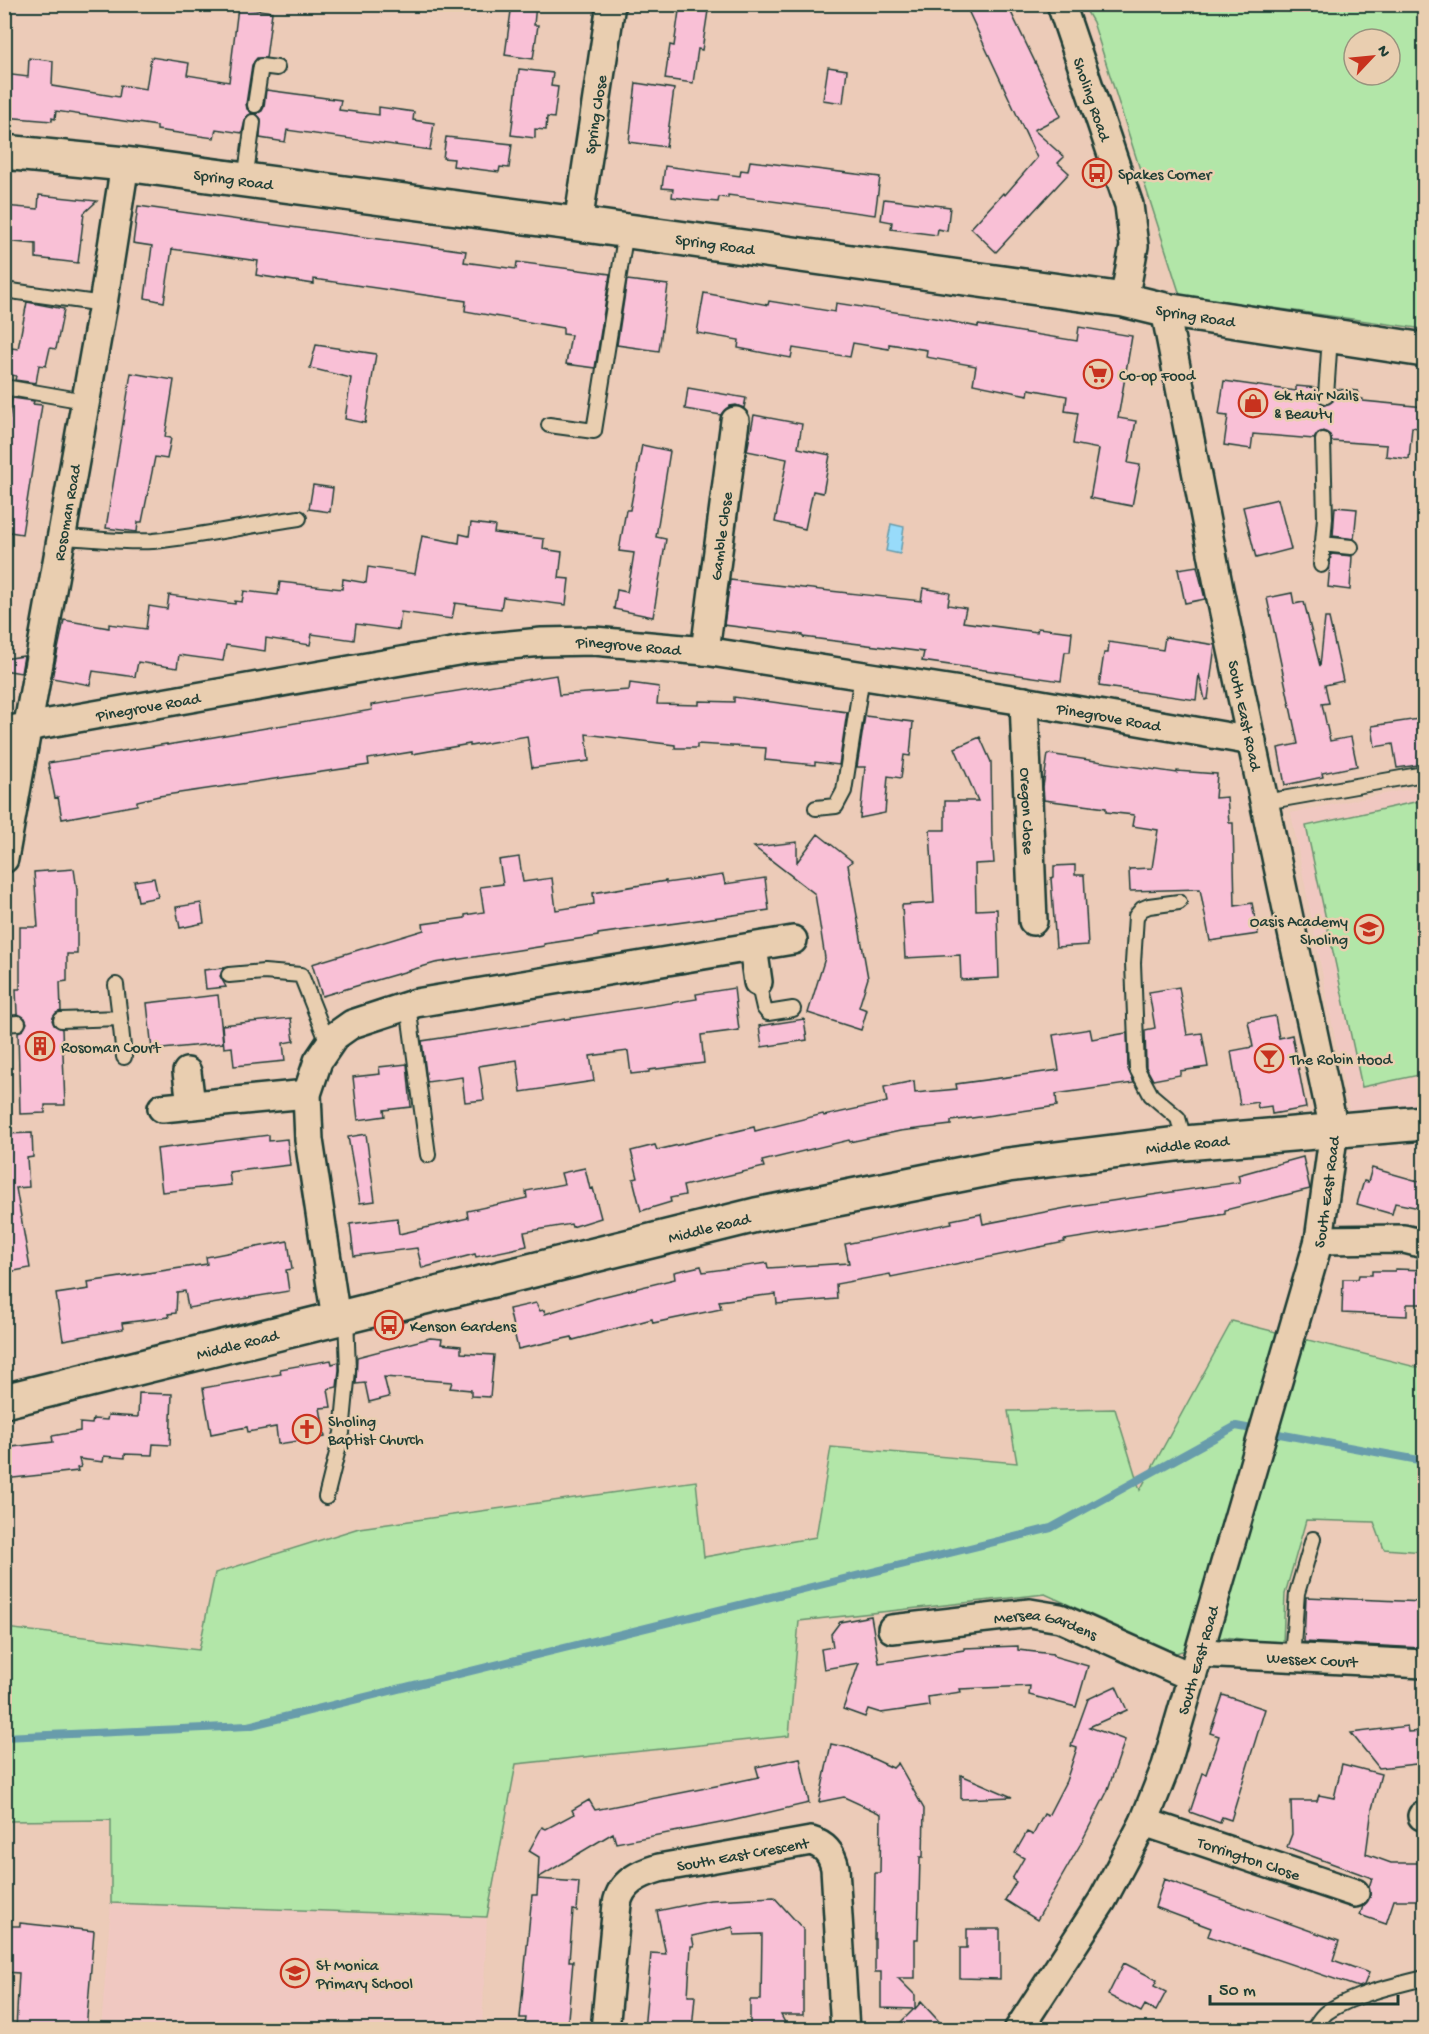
<svg xmlns="http://www.w3.org/2000/svg" width="1429" height="2034" viewBox="0 0 1429 2034" font-family="'Gochi Hand',sans-serif">
<style>
.built{fill:#f0c8c1}
.green{fill:#b2e6a8;stroke:#68926e;stroke-width:1.5;fill-rule:evenodd}
.water{fill:#98dbfa;stroke:#689cab;stroke-width:1.5}
.lines{fill:none;stroke-linecap:round;stroke-linejoin:round}
.stream{stroke:#689cab;stroke-width:8}
.building{fill:#f9c0d6;stroke:#1f3d34;stroke-width:1.5}
.lane-casing{stroke:#1f3d34;stroke-width:18}
.street-casing{stroke:#1f3d34;stroke-width:32}
.secondary-casing{stroke:#1f3d34;stroke-width:38}
.lane{stroke:#e9ceb0;stroke-width:14}
.street{stroke:#e9ceb0;stroke-width:27}
.secondary{stroke:#e9ceb0;stroke-width:33}
.labels{text-anchor:middle;stroke-width:5;stroke-linejoin:round;paint-order:stroke}
.street-label{font-size:16px;fill:#1f3d34;stroke:#e9ceb0}
.poi-label{font-size:16px;fill:#1f3d34;stroke:#e9ceb0;text-anchor:start}
</style>
<rect width="100%" height="100%" fill="#eccbb8"/>
<filter id="ink" filterUnits="userSpaceOnUse"><feTurbulence type="fractalNoise" baseFrequency=".0167" numOctaves="2"/><feDisplacementMap in="SourceGraphic" scale="12" xChannelSelector="R" yChannelSelector="G"/><feConvolveMatrix kernelMatrix="1 2 1 2 8 2 1 2 1" color-interpolation-filters="sRGB"/></filter>
<g filter="url(#ink)">
<path class="built" d="M1424,786V1104L1349,1110L1291,813Z
M111,1903L487,1917L482,2029L101,2030Z"/>
<path class="green" d="M1083,5H1424V329L1180,295L1093,22ZM1354,39H1390V75H1354Z
M1424,800V1074L1362,1087L1306,826Z
M1232,1321L1424,1369V1552L1384,1549L1374,1522L1306,1520L1285,1594L1283,1644L1225,1637L1176,1653L1045,1594L799,1621L789,1736L516,1764L487,1917L111,1903V1820L5,1821V1628L199,1650L215,1573L359,1528L696,1481L704,1557L816,1537L831,1447L1017,1463L1008,1411L1115,1409L1140,1490Z"/>
<path class="water" d="M891,524L904,527L900,554L886,551Z"/>
<g class="lines">
<path class="stream" d="M4,1737L248,1726L1051,1528L1236,1426L1424,1461"/>
</g>
<path class="building" d="M512,4H536L534,25H538L533,59L505,55Z
M680,4H709L702,50L698,49L693,83L665,79L670,45L674,46Z
M965,4H1007L1061,116L1034,130L1064,157L1058,163L1069,173L996,252L971,228L1003,193L1005,195L1037,158Z
M238,7L272,12L266,58H257L252,65L246,104L247,109L252,113L246,117L242,133L216,129L214,138L157,130V126L56,111L55,119L52,118V121L4,117V74L28,77L29,58L53,61L52,86L119,97L121,85L146,89L151,57L189,63L187,75L229,82Z
M828,67L847,70L843,103L823,100Z
M519,69L553,73L551,86L558,87L554,118L547,117L546,130L535,129V138L511,135Z
M636,83L674,89L666,147L629,142Z
M266,90L341,100L339,110L379,115V107L414,112L413,120L434,123L430,150L287,130L285,142L260,138L261,119L256,114L262,111L264,107Z
M446,137L512,144L509,168L500,167L499,172L453,166L454,159L443,158Z
M750,161L880,177L875,215L728,195V198L719,197L718,202L695,200L672,197L673,189L662,188L665,166L740,176L741,170L748,171Z
M39,195L97,201L84,213L78,263L36,258V244L4,241V206L38,209Z
M884,199L950,207L947,231L938,229L937,235L891,229L892,222L881,220Z
M138,206L466,251L464,262L516,269L517,262L610,274L595,368L566,364L571,335L563,334V328L465,311L466,301L314,279V284L256,275L258,261L172,249L164,302L145,298L152,246L133,243Z
M627,280L668,285L659,351L617,345Z
M704,293L768,305L769,301L835,312L836,303L934,318L978,327V325L1077,341L1079,327L1132,336L1118,418L1136,421L1128,463L1140,465L1132,506L1090,498L1099,449L1073,444L1078,413L1065,411L1067,396L1029,389L1028,395L973,384L976,366L926,357L927,350L889,344V349L853,343L850,357L793,348L791,358L738,348L739,340L697,333Z
M27,302L64,309L56,349L50,348L46,366L39,365L36,383L15,380L16,376L8,374L12,348L18,349Z
M316,345L376,354L365,423L345,419L351,378L310,368Z
M131,373L174,380L165,437L171,438L167,459L155,457L142,522H138L137,532L106,528Z
M1224,381L1296,391V386L1318,388V399L1325,405L1333,401L1336,389L1358,391V398L1363,399V401L1425,407V429L1412,427L1409,459L1386,456L1387,445L1332,441L1330,435L1323,431L1318,433L1314,439L1253,434L1251,449L1224,445L1228,416L1219,415Z
M688,388L746,398L744,408L736,405L730,406L721,415L685,409Z
M12,398L34,401L33,404L42,405L22,534L4,531V417L9,418Z
M754,415L802,424L798,448L830,455L823,493L813,491L805,529L775,522L787,459L747,451Z
M642,445L670,451L656,537L666,539L653,617L614,609L617,590L627,592L631,572L634,553L619,551L626,510H630Z
M313,485L333,488L330,512L309,509Z
M1278,499L1291,549L1256,558L1243,507Z
M1335,507L1357,509L1354,539L1333,536Z
M471,523L495,526L494,533L544,539L543,549L562,552L559,578L569,579L566,605L503,597L501,609L455,603L452,619L401,612L399,630L356,624L354,640L312,634L310,645L266,638L265,651L226,645L223,661L179,655L177,668L138,662L135,677L93,671L90,685L52,678L64,620L109,628V624L146,629L149,606L167,609L169,595L235,604V601L242,602L244,591L278,595L280,582L342,589L343,579L366,583L368,567L415,574L422,536L459,543L460,534L469,536Z
M1331,554L1352,556L1350,590L1328,587Z
M1197,566L1205,599L1185,603L1178,569Z
M730,580L921,601L923,588L950,593L948,605L966,608L963,622L1037,632L1038,628L1072,632L1070,652H1065L1061,681L922,661L924,652L803,637V635L724,625Z
M1292,593L1294,604L1304,602L1320,666L1325,618H1329L1343,681L1325,685L1329,703L1322,704L1330,741L1351,737L1357,766L1322,773L1323,777L1285,785L1278,748L1298,744L1267,598Z
M1165,637L1215,645L1208,699L1205,700L1199,674L1196,700L1099,686L1104,653H1108L1109,642L1163,650Z
M24,656L21,673L4,670V659Z
M556,675L559,695L629,690L630,683L659,687L657,704L699,705V701L734,702V697L847,712L839,765L815,762V765L765,760L766,748L697,744V748H675V745L586,734L589,761L532,768L527,736L470,746V744L412,754V752L368,759L369,765L159,796L137,801V805L62,819L58,797L55,798L48,763L167,744V745L372,710L371,705Z
M865,716L913,722L910,756L904,755L901,778L888,776L885,813L860,818L865,767H857Z
M1425,718V764L1397,768L1393,744L1375,747L1372,726Z
M980,737L991,762L992,836L994,863L975,864L976,910L997,909L999,978L961,980L960,955L905,958L902,905L934,903L930,830H945V801H978L955,748Z
M1048,754L1177,773V771L1217,774L1215,798L1227,797L1229,823H1233L1235,906L1252,903L1258,934L1210,941L1200,889L1130,891L1129,869L1152,868L1158,830L1132,826L1134,815L1106,812V808L1044,800L1043,787Z
M818,834L852,861L848,865L868,978L859,1007L867,1010L861,1030L808,1013L825,958L815,894L754,847L797,842V862Z
M519,857L523,882L552,878L556,910L594,904L593,893L666,881V883L723,875L725,884L765,878L769,910L598,934V936L544,944V946L435,963L322,996L312,964L424,930L423,924L465,918V915L484,912L480,887L503,884L499,860Z
M1075,865V875H1084L1088,945L1056,947L1051,878L1054,877V866Z
M74,869L77,890V954H67V981L60,982L61,1011L56,1013L52,1020L54,1025L62,1029L65,1105H45V1113L20,1114L18,1032L23,1030L27,1023L25,1018L17,1014L16,989H20V927H38L34,872Z
M154,878L158,897L138,901L134,881Z
M201,903L204,923L180,928L176,907Z
M224,968L220,976L226,987L206,989L204,970Z
M1179,987L1187,1035L1202,1033L1208,1067L1180,1071V1075L1153,1080L1146,1067L1145,1030L1155,1028L1149,992Z
M734,988L739,1030L701,1035L704,1063L649,1070V1072L631,1074L628,1051L590,1056L594,1081L521,1092L517,1060L479,1066L484,1100L465,1102L462,1077L427,1082L422,1041L697,999L696,994Z
M218,995L223,1043L152,1050L147,1003Z
M1275,1016L1279,1038L1292,1035L1306,1108L1272,1114L1271,1106L1258,1108L1257,1102L1240,1105L1231,1051L1253,1047L1248,1021Z
M291,1018L294,1041L283,1043L285,1061L234,1066L232,1047L224,1048L222,1025Z
M804,1019L807,1040L762,1047L759,1026Z
M1090,1029L1092,1039L1127,1033L1128,1069L1134,1083L1056,1094L1057,1106L951,1121V1125L900,1131L850,1142L849,1140L762,1161L764,1167L683,1186L685,1195L670,1198L671,1202L641,1211L633,1179L638,1178L631,1151L655,1145L657,1150L754,1127L755,1131L823,1114L824,1116L887,1102L884,1087L914,1081L915,1093L957,1089L956,1084L1059,1070L1053,1035Z
M407,1064L411,1107L384,1110L385,1116L358,1120L353,1077L380,1074L379,1067Z
M32,1133L33,1157L27,1158L29,1187L16,1188L30,1268L4,1273V1134Z
M366,1134L375,1201L360,1203L348,1137Z
M269,1135V1141L287,1139L290,1165L229,1172L231,1185L162,1192L157,1149Z
M1303,1157L1310,1189L1225,1210V1214L1064,1240L1065,1242L891,1277L890,1274L836,1284L837,1299L777,1304L776,1294L719,1301L721,1309L653,1323L652,1319L573,1340L572,1337L518,1349L509,1309L536,1303L540,1311L544,1310L545,1314L597,1298L675,1279L674,1272L701,1266L703,1272L767,1263L768,1268L849,1263L845,1244L952,1223L951,1220L981,1214L983,1224L1071,1207L1240,1182L1238,1175Z
M585,1168L590,1189L593,1188L601,1218L572,1227L571,1224L524,1232L527,1246L476,1257L475,1254L422,1268L417,1248L354,1256L350,1224L397,1218L399,1234L468,1218L467,1211L527,1198L526,1191L564,1184L561,1173Z
M1372,1168L1425,1183V1209L1395,1203L1392,1214L1357,1204L1364,1181L1368,1182Z
M288,1241L292,1269L286,1270L289,1291L188,1308L185,1291L177,1292L176,1313L168,1314L169,1317L122,1323L123,1329L63,1340L56,1294L89,1289L88,1282L207,1264L206,1257Z
M1395,1269L1425,1270V1304H1407V1316L1342,1313L1343,1279H1358L1359,1275H1372V1271H1395Z
M430,1338L442,1339L441,1344L461,1346V1353L494,1355L490,1397L471,1396V1390L450,1388L452,1382L384,1377L389,1397L369,1402L365,1383L356,1384L357,1357Z
M331,1360L332,1364L339,1362V1370L337,1387L328,1389L331,1407L320,1408L325,1437L278,1444L276,1427L248,1432L247,1427L211,1434L203,1388L281,1374L280,1369Z
M139,1393L172,1394L170,1445L153,1444L152,1455L125,1454V1458L104,1456L103,1462L79,1459L81,1467L77,1468L78,1471L4,1479V1448L53,1442L52,1436L80,1431V1423L92,1424L93,1419L107,1420L108,1415L138,1417Z
M1306,1597L1424,1602L1422,1648L1304,1642Z
M871,1616L879,1663L964,1650V1648L1018,1646V1650L1053,1654V1656L1088,1666L1076,1707L1029,1695L1030,1686L960,1689L961,1692L928,1697L929,1706L881,1713L868,1709L865,1717L843,1709L859,1663L824,1669L821,1649L833,1647L831,1634L840,1622Z
M1116,1686L1127,1710L1089,1727L1125,1740L1107,1792L1080,1845L1037,1920L1005,1900L1016,1882L1012,1879L1024,1858L1015,1853L1027,1832L1033,1835L1044,1814L1048,1816L1066,1781L1077,1748L1071,1746L1088,1699Z
M1223,1695L1265,1709L1231,1820L1222,1817L1220,1823L1190,1812L1203,1773L1206,1774L1219,1736L1210,1733Z
M1407,1726L1408,1732L1425,1731V1763L1379,1768L1351,1733Z
M831,1744L850,1748L893,1768L898,1763L924,1809L923,1857H920L918,1939H915V1978H898L915,1995V2009L921,2002L947,2030H893L914,2009L881,2008V1972H875V1939H874L875,1873H880L881,1814L844,1797L819,1802Z
M800,1758L809,1803L731,1821L616,1843L613,1833L538,1878L539,1857L529,1851L542,1827L546,1829L574,1814L572,1810L589,1800L595,1810L721,1785L759,1777L756,1767Z
M1342,1764L1381,1774L1372,1809L1366,1854L1391,1863H1425V1900H1394L1386,1924L1360,1915L1363,1906L1370,1897L1369,1887L1372,1878L1287,1847L1292,1834L1291,1801H1317L1319,1795L1334,1798Z
M961,1775L1012,1797L961,1799Z
M538,1879L579,1882L577,1911L573,1910L569,1961H573L567,2030H524L526,2018H520L532,1895H537Z
M1164,1879L1339,1941L1333,1960L1369,1973L1364,1985L1358,1987L1208,1936L1211,1928L1155,1907Z
M774,1897L803,1929V2015H781L789,2030H750V2000H761L762,1934L734,1935L733,1927L692,1936L694,1946H691L688,1996H695L692,2030H644L651,1953L666,1954L657,1911L710,1900Z
M20,1923L94,1931L86,2030H16L19,1973L4,1972V1926H20Z
M967,1929H1000V1979L960,1978V1948H967Z
M1124,1963L1157,1980L1154,1986L1166,1992L1156,2011L1145,2005L1141,2012L1108,1995Z"/>
<g class="lines">
<g class="lane-casing">
<path id="lane" d="M255,105L261,66L277,68
M245,181L253,122
M4,290L103,304
M4,387L85,401
M1326,396L1330,336
M549,425L594,431L626,231
M61,537C91,538 123,543 153,541C202,536 250,525 299,518
M1322,544L1351,547
M1321,565L1325,518L1323,440
M1265,802L1424,774
M816,808L836,806L844,791L862,676
M1179,902L1149,906L1142,909L1136,916L1133,963L1137,1069L1151,1095L1178,1118L1185,1143
M229,975L264,972L301,975L328,1043
M758,982L764,1008L768,1013L793,1009
M116,985L120,1018
M408,1005L428,1155
M61,1020L120,1018L124,1057
M4,1024L18,1023
M326,1497L342,1433L348,1370L346,1316
M1292,1657L1297,1593L1313,1539
M1313,2030C1318,2022 1323,2013 1332,2009C1359,1993 1394,1986 1424,1978"/>
</g>
<g class="street-casing">
<g id="street">
<path id="s1" d="M1061,4L1129,205L1134,246L1124,300"/>
<path id="s2" d="M578,224L611,4"/>
<path id="s3" d="M705,651L735,421"/>
<path id="s4" d="M1024,701L1033,921"/>
<path id="s5" d="M4,731L469,649L542,642L594,641L705,651L1024,701L1252,741"/>
<path id="s6" d="M4,859L103,304L125,164"/>
<path d="M753,947L758,982"/>
<path d="M187,1072L191,1105"/>
<path d="M162,1108L307,1094"/>
<path d="M1319,1240L1404,1239L1424,1244"/>
<path d="M336,1319L309,1140L307,1094L318,1061L335,1036L352,1024L416,1003L793,940"/>
<path id="s7" d="M892,1629L1030,1613L1060,1618L1192,1677"/>
<path id="s8" d="M1200,1653L1424,1664"/>
<path d="M1422,1816L1424,1815"/>
<path id="s9" d="M1144,1822L1355,1893"/>
<path id="s10" d="M605,2030L617,1904C621,1882 639,1874 659,1868L811,1841C825,1845 832,1854 835,1868L845,2030"/>
<path id="s11" d="M1018,2030L1102,1901L1144,1822L1166,1766L1319,1240L1334,1130L1219,589L1165,310"/>
</g>
</g>
<g class="secondary-casing">
<g id="secondary">
<path id="s12" d="M4,152L125,164L578,224L1124,300L1165,310L1424,350"/>
<path id="s13" d="M4,1401L756,1215L1008,1165L1185,1143L1424,1123"/>
</g>
</g>
<use href="#lane" class="lane"/>
<use href="#street" class="street"/>
<use href="#secondary" class="secondary"/>
</g>
</g>
<defs>
<g id="bus-ring" transform="scale(1.5)"><circle r="9.5" fill="#e9ceb0" stroke="#c8321e" stroke-width="1.5"/><path d="M-5-6H5V4H4V6H2V4H-2V6H-4V4H-5ZM-3.5-4V0h7V-4ZM-3.5 1.2v1.5H-2V1.2ZM2 1.2v1.5H3.5V1.2Z" fill="#c8321e"/></g>
<g id="supermarket-ring" transform="scale(1.5)"><circle r="9.5" fill="#e9ceb0" stroke="#c8321e" stroke-width="1.5"/><path d="M-6-5.5h2.5l.6 2H6L4.5 2H-2.5L-4.4-4H-6ZM-1.5 3.2a1.3 1.3 0 1 0 .1 0ZM3 3.2a1.3 1.3 0 1 0 .1 0Z" fill="#c8321e"/></g>
<g id="shop-ring" transform="scale(1.5)"><circle r="9.5" fill="#e9ceb0" stroke="#c8321e" stroke-width="1.5"/><path d="M-5-2.5h2.3a2.7 3.5 0 0 1 5.4 0H5L5.5 6h-11ZM-1.5-2.5h3a1.5 2.3 0 0 0-3 0Z" fill="#c8321e"/></g>
<g id="school-ring" transform="scale(1.5)"><circle r="9.5" fill="#e9ceb0" stroke="#c8321e" stroke-width="1.5"/><path d="M0-5L7-2L0 1L-7-2ZM-4 1L0 2.5L4 1V4Q0 6-4 4Z" fill="#c8321e"/></g>
<g id="building-ring" transform="scale(1.5)"><circle r="9.5" fill="#e9ceb0" stroke="#c8321e" stroke-width="1.5"/><path d="M-4-6H4V6H1V3H-1V6H-4ZM-2.5-4.3h1.7v1.8h-1.7ZM.8-4.3h1.7v1.8H.8ZM-2.5-1h1.7V.8h-1.7ZM.8-1h1.7V.8H.8Z" fill="#c8321e"/></g>
<g id="bar-ring" transform="scale(1.5)"><circle r="9.5" fill="#e9ceb0" stroke="#c8321e" stroke-width="1.5"/><path d="M-6-5H6L.8 .8V4.5H3.5V6h-7V4.5H-.8V.8Z" fill="#c8321e"/></g>
<g id="church-ring" transform="scale(1.5)"><circle r="9.5" fill="#e9ceb0" stroke="#c8321e" stroke-width="1.5"/><path d="M-1.2-6h2.4v3.5h3.3v2.4h-3.3V6h-2.4V-.1h-3.3v-2.4h3.3Z" fill="#c8321e"/></g>
</defs>
<g fill-rule="evenodd">
<use href="#bus-ring" x="1097" y="173"/>
<use href="#supermarket-ring" x="1098" y="374"/>
<use href="#shop-ring" x="1253" y="403"/>
<use href="#school-ring" x="1369" y="929"/>
<use href="#building-ring" x="40" y="1046"/>
<use href="#bar-ring" x="1269" y="1058"/>
<use href="#bus-ring" x="389" y="1325"/>
<use href="#church-ring" x="307" y="1429"/>
<use href="#school-ring" x="295" y="1973"/>
</g>
<g class="labels">
<g class="street-label">
<text dy="6" stroke="none"><textPath href="#s1" startOffset="100">Sholing Road</textPath></text>
<text dy="6" stroke="none"><textPath href="#s2" startOffset="111">Spring Close</textPath></text>
<text dy="6" stroke="none"><textPath href="#s12" startOffset="231">Spring Road</textPath></text>
<text dy="6" stroke="none"><textPath href="#s12" startOffset="717">Spring Road</textPath></text>
<text dy="6" stroke="none"><textPath href="#s12" startOffset="1203">Spring Road</textPath></text>
<text dy="6" stroke="none"><textPath href="#s6" startOffset="352">Rosoman Road</textPath></text>
<text dy="6" stroke="none"><textPath href="#s3" startOffset="116">Gamble Close</textPath></text>
<text dy="6" stroke="none"><textPath href="#s5" startOffset="632">Pinegrove Road</textPath></text>
<text dy="6" stroke="none"><textPath href="#s5" startOffset="146">Pinegrove Road</textPath></text>
<text transform="translate(1246 715) rotate(78)" y="6">South East Road</text>
<text dy="6" stroke="none"><textPath href="#s5" startOffset="1118">Pinegrove Road</textPath></text>
<text dy="6" stroke="none"><textPath href="#s4" startOffset="110">Oregon Close</textPath></text>
<text dy="6" stroke="none"><textPath href="#s13" startOffset="1212">Middle Road</textPath></text>
<text dy="6" stroke="none"><textPath href="#s11" startOffset="900">South East Road</textPath></text>
<text dy="6" stroke="none"><textPath href="#s13" startOffset="726">Middle Road</textPath></text>
<text dy="6" stroke="none"><textPath href="#s13" startOffset="240">Middle Road</textPath></text>
<text dy="6" stroke="none"><textPath href="#s7" startOffset="156">Mersea Gardens</textPath></text>
<text dy="6" stroke="none"><textPath href="#s8" startOffset="112">Wessex Court</textPath></text>
<text dy="6" stroke="none"><textPath href="#s11" startOffset="414">South East Road</textPath></text>
<text dy="6" stroke="none"><textPath href="#s10" startOffset="270">South East Crescent</textPath></text>
<text dy="6" stroke="none"><textPath href="#s9" startOffset="111">Torrington Close</textPath></text>
</g>
<g class="poi-label">
<text x="1118" y="179">Spakes Corner</text>
<text x="1119" y="380">Co-op Food</text>
<text x="1274" y="400">Gk Hair Nails<tspan x="1274" dy="18">&amp; Beauty</tspan></text>
<text x="1348" y="926" text-anchor="end">Oasis Academy<tspan x="1348" dy="18">Sholing</tspan></text>
<text x="61" y="1052">Rosoman Court</text>
<text x="1290" y="1064">The Robin Hood</text>
<text x="410" y="1331">Kenson Gardens</text>
<text x="328" y="1426">Sholing<tspan x="328" dy="18">Baptist Church</tspan></text>
<text x="316" y="1970">St Monica<tspan x="316" dy="18">Primary School</tspan></text>
</g>
</g>
<rect width="1429" height="2034" fill="none" stroke="#e9ceb0" stroke-width="24"/>
<rect x="12" y="12" width="1405" height="2010" fill="none" stroke="#1f3d34" stroke-width="2" filter="url(#ink)"/>
<g transform="translate(1372 57) rotate(64)"><circle r="28" fill="#e9ceb0" stroke="#98947e" stroke-width="1.5"/>
<path d="M0-4.5L10 22L0 15L-10 22Z" fill="#c8321e"/>
<text y="-9" font-size="16" font-weight="bold" text-anchor="middle" fill="#1f3d34">N</text>
</g>
<path d="M1210 1995v9h188v-9" fill="none" stroke="#1f3d34" stroke-width="3"/>
<text x="1219" y="1995" font-size="18" fill="#1f3d34" stroke="#e9ceb0" stroke-width="4.5" paint-order="stroke">50 m</text>
</svg>
